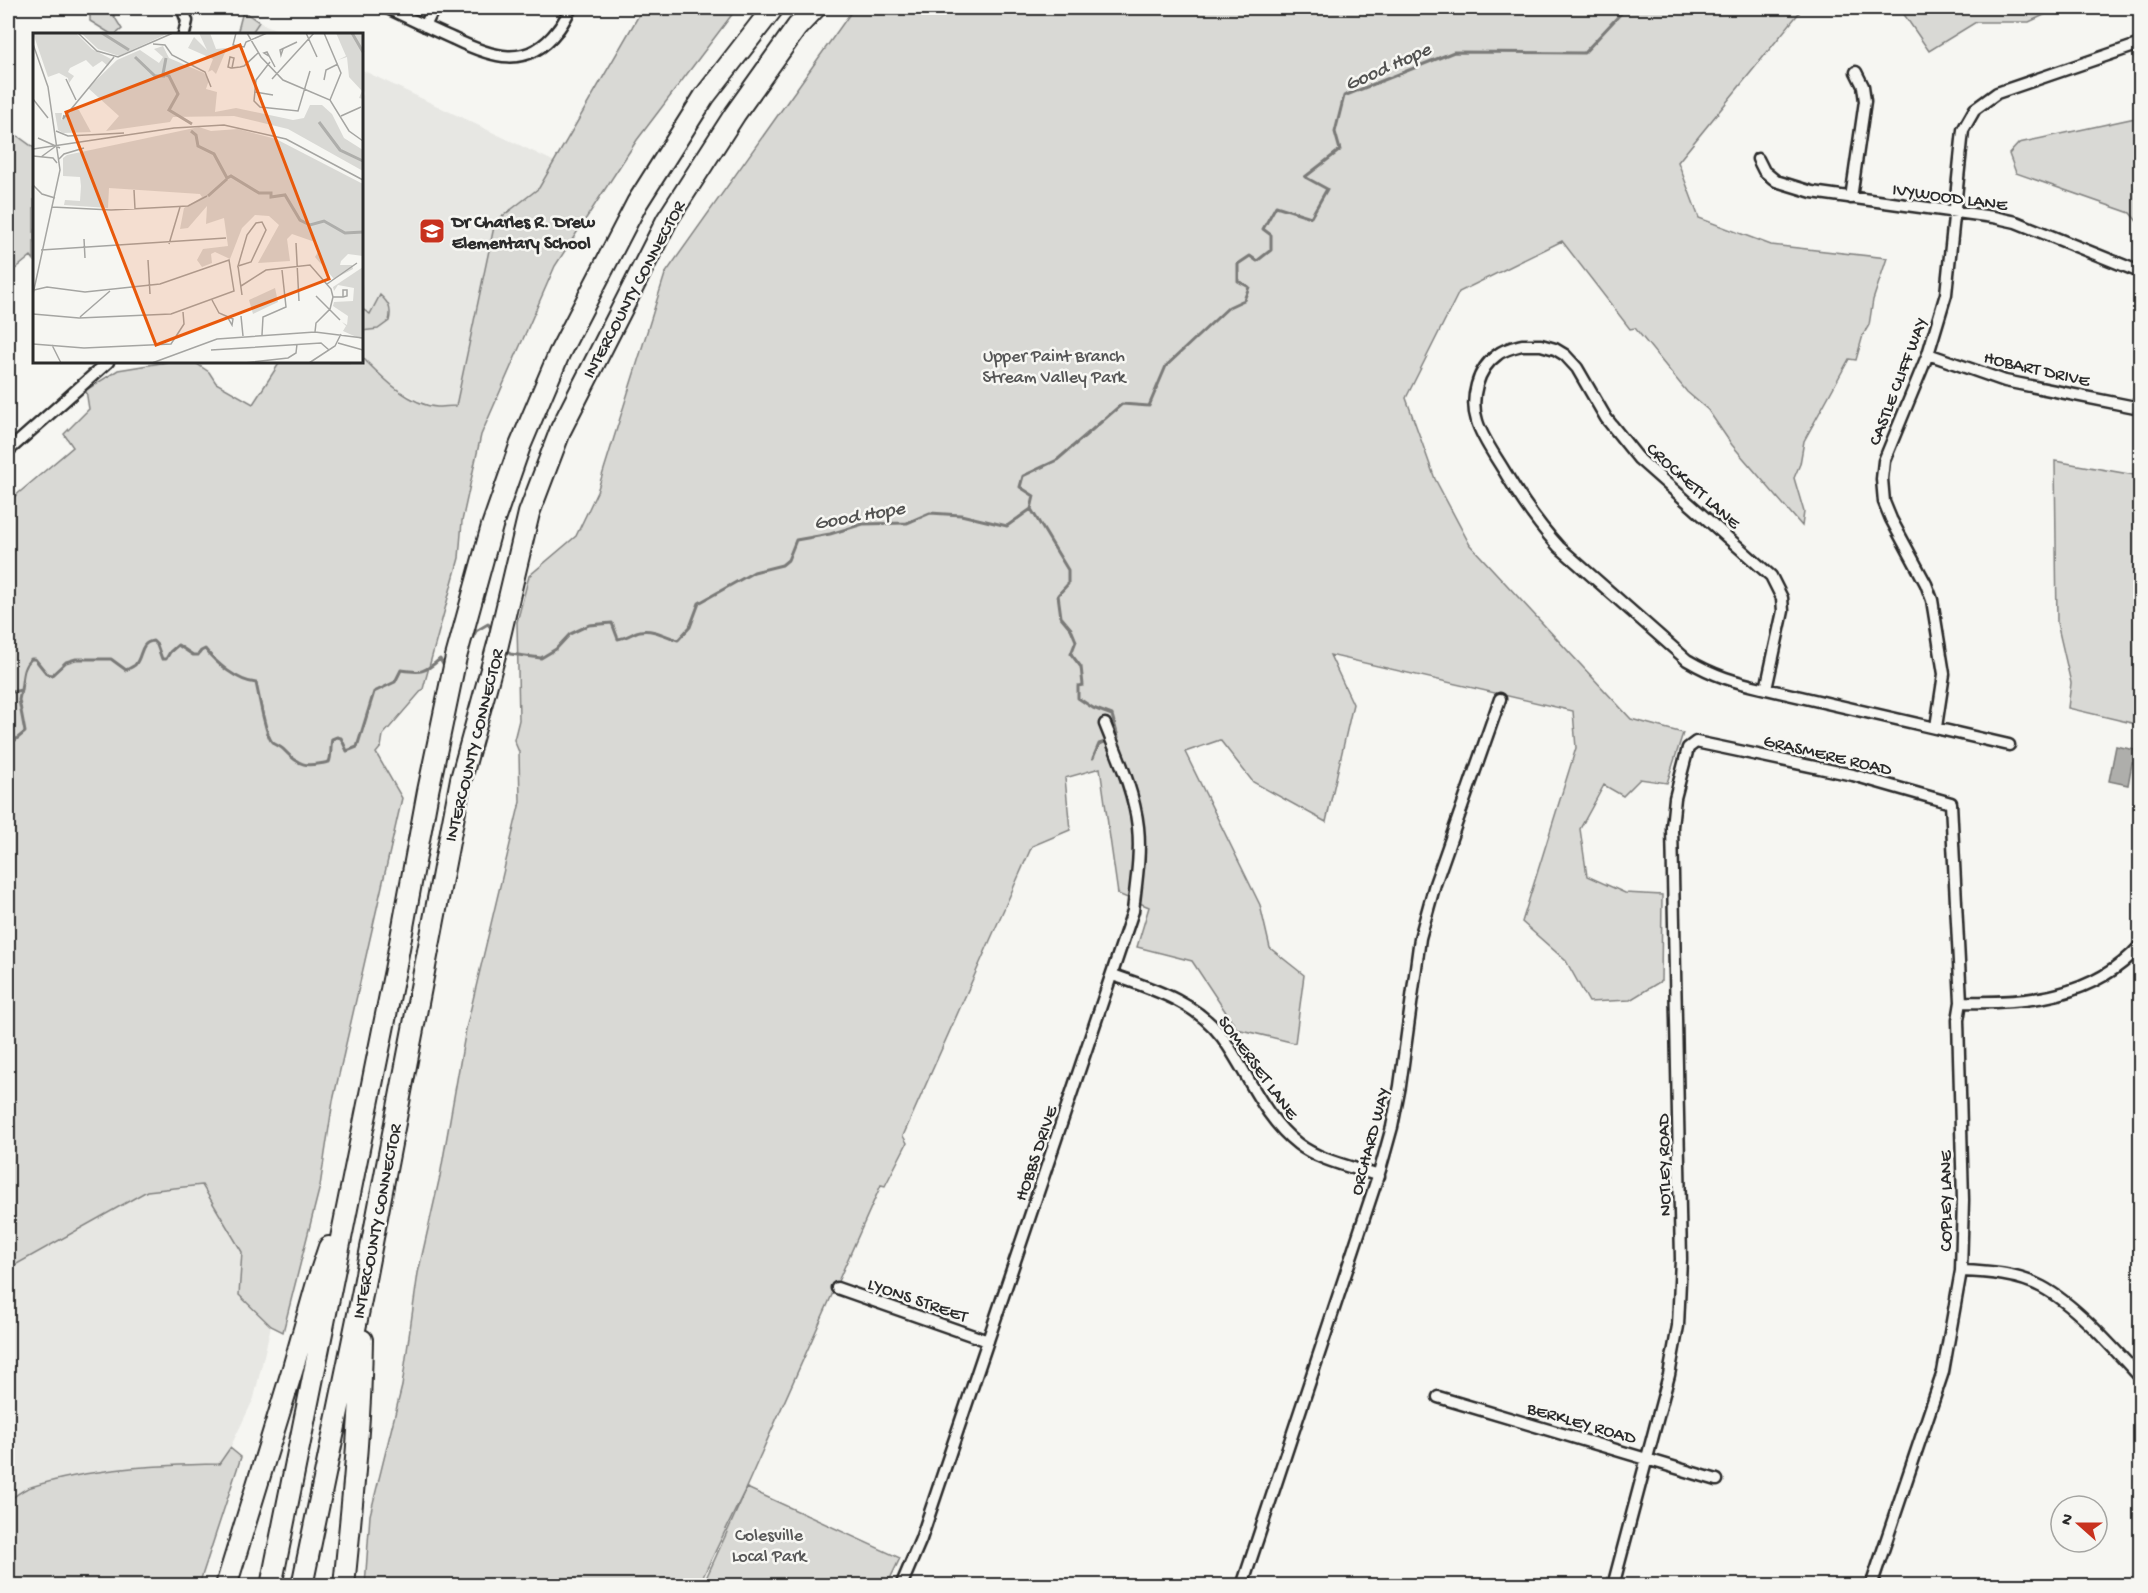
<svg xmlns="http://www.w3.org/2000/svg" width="2148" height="1593" viewBox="0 0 2148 1593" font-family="'Gochi Hand',sans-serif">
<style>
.built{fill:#e7e7e3}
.green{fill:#d9d9d5;stroke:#828280;stroke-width:1.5}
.water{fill:#aeaeab;stroke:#7a7a78;stroke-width:1.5}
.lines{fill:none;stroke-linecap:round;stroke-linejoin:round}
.stream{stroke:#7a7a78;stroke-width:3}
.street-casing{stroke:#2b2b2b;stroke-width:15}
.highway-casing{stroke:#2b2b2b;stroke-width:24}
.street{stroke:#f6f6f2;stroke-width:10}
.highway{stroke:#f6f6f2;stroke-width:20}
.labels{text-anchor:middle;stroke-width:5;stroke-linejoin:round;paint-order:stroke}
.street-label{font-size:18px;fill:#2b2b2b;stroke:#f6f6f2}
.poi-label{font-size:18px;font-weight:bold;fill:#2b2b2b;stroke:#f6f6f2;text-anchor:start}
.park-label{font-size:18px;fill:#565656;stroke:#f6f6f2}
.water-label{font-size:20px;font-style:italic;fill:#525251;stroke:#f6f6f2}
.inset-river{fill:none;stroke:#aeaeab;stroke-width:3}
.inset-road{fill:none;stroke:#a5a5a2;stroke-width:1.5}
.view{fill:#e8590c;fill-opacity:0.15;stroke:#e8590c;stroke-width:3}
.inset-edge{fill:none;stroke:#2b2b2b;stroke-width:3}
</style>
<rect width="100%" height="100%" fill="#f6f6f2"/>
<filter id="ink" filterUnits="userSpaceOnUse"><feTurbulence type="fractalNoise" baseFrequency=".0167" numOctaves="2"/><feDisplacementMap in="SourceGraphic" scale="12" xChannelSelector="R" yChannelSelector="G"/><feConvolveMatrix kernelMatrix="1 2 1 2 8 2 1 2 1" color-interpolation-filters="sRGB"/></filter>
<g filter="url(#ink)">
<path class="built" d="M259,22L286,34H251Z
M362,70L555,162L482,292L468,347L456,406L435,407L417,400L388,383L362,360Z
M203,1185L242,1252L239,1295L271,1326L254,1398L230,1448L220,1464L149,1466L84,1475L29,1487L8,1501V1269L147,1191Z"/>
<path class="green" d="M90,8H109L122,29L116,34H111L90,21Z
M643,8H737L637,140L555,266L481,435L462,521L459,558L423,689L383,735L381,747L376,753L402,798L333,1101L320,1186L283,1332L271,1326L239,1295L242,1252L202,1185L147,1191L8,1269V502L73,447L64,434L89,409L86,390L118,370L167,362H194L209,372L216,383L253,404L280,362H362V357C381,376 408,405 437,407C443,407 450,406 456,406L495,222L539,188Z
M854,8H1803L1678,162L1699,218L1771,245L1887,258L1873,300L1869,325L1863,335L1856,360L1849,359L1804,441L1800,464L1794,478L1804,512L1802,526L1732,445L1708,410L1687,392L1635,328L1630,329L1562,241L1459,292L1406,398L1435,479L1470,545L1631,719L1683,733L1667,783L1640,779L1623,796L1604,785L1580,829L1587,876L1625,893L1662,895L1661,981L1630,1000L1589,1002L1566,961L1522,922L1576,748L1573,711L1330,655L1353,704L1326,822L1253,782L1220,740L1185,752L1260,905L1270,948L1304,975L1295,1043L1237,1029L1192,961L1137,947L1149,907L1118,894L1100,768L1065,778L1070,830L1032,846L903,1136L907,1143L885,1186L881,1185L744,1492L699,1585L365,1586L370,1515L402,1386L418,1273L440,1176L466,1029L520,802L519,752L514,740L519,720L517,622L529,576L576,536L597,492L665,274Z
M1883,8H2059L2029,22H1976L1929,51L1901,10Z
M243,11L259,22L251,34H237Z
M2140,117V225L2130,213L2016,173L2009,154L2019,143Z
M8,129L34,148V260L31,256L8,275Z
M380,295C389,303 392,309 389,321L378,329L362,331V309L370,314Z
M2055,461L2140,476V725L2068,708L2071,683L2057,623Z
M230,1448L241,1457L199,1585H8V1501C15,1496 23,1489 31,1487C90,1468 158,1465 219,1464Z
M747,1488L900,1558L887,1585H703Z"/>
<path class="water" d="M2116,746L2140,751V764L2132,763L2128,785L2109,781Z"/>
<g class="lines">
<path class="stream" d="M1031,509L1068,570V584L1058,595L1061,617L1071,629L1076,641L1071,654L1081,667L1083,685L1078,686V698L1093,708L1112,715L1118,737L1115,738
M468,647L476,631L488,624L494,632
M505,647L510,654L541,658L556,649L570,634L589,625L612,623L618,639C627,638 634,632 640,631C652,628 668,637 678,640L690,627L699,603L754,572L782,565L788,560L796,540L830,534L863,524L907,523L930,513L961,515L1007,526L1031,509L1034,496L1020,487L1023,476L1057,460L1122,404L1149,406L1166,366L1229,307L1244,300L1249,287L1238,281V264L1250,256L1257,261L1271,250V235L1263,229L1276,206L1311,217L1327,189L1305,177L1340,150L1335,132L1344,96L1454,52L1584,53L1626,8
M8,693L21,690C23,678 22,667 31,659H35L47,674L52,675L66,662L76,659H111L126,670C128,669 134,666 135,665C143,656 139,643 153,641L157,645L162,659H166L170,652L178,645L193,655H198L201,651L205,649C217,664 237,681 256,683C259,695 265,735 272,742C275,745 280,746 283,749C300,767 306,767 329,762C332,756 330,747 332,739L337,737L341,738L347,751L357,747L374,692L395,682L401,670C421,673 424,673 440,659L446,670
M8,746L25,732L19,700L21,690
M1093,758L1099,744L1108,741"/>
<g class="street-casing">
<path id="street" d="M182,8L187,21L184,34
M387,8C409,18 431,29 454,39C491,57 527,70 557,31C563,24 567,15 571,8
M425,26L434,8
M1758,159L1764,171L1776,181L1812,192L1993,217L2016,222L2140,272
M1851,198L1865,101L1863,86L1856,72
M1522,345H1541L1555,349L1565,355L1577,368L1606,418L1639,459L1771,576L1782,598L1783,611L1766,689C1735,682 1714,676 1687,660L1559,547C1537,523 1520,498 1503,469C1494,454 1482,438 1477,421C1470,399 1477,369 1497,355C1504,349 1514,347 1522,345Z
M1928,354L2005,381L2140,408
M8,451L108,362
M1766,689L2009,745
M1936,727L1944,674L1932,600L1926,584L1891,519L1884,502L1882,479L1884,461L1928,354L1946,294L1963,130L1975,109L1997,93L2140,44
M1113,975C1153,989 1196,1002 1222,1037C1248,1073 1263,1117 1298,1144C1320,1161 1353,1167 1379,1176
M1961,1002C2027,1004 2093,998 2140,946
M1961,1271C1988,1272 2018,1274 2042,1287C2076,1305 2114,1349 2140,1377
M837,1288L988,1341
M1438,1397L1717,1480
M901,1586L921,1539L1133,911C1136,883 1141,854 1138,827C1134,791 1118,757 1105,724
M1242,1586L1380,1170L1392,1127L1400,1086L1420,938L1435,884L1500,699
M1613,1586L1669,1375L1678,1326L1681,1259L1672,827L1675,798L1688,748L1696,742L1853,775L1951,803L1961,1002L1958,1020L1963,1200L1961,1271L1943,1372L1871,1586"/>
</g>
<g class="highway-casing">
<path id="highway" d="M226,1586L293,1368L317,1283L329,1247
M271,1586L395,970L428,791L456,657L492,526L520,446L559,354L637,203L704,97L773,8
M302,1586L362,1295L461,779L498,644L529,513L561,429L667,220L735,114L797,27L815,8
M344,1586C352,1504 361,1422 362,1340"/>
</g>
<use href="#street" class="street"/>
<use href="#highway" class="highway"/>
</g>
</g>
<defs>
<g id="school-square" transform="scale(1.35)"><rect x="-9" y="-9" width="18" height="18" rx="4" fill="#c8321e" stroke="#f6f6f2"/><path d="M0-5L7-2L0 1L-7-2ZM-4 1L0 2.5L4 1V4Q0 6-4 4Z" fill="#fff"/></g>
</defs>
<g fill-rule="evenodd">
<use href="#school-square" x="432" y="231"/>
</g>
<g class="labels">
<g class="street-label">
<text transform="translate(1950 196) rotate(8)" y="6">IVYWOOD LANE</text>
<text transform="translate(633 289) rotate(-62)" y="6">INTERCOUNTY CONNECTOR</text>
<text transform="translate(2037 368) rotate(13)" y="6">HOBART DRIVE</text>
<text transform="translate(1897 381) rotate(-69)" y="6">CASTLE CLIFF WAY</text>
<text transform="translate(1694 485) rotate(42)" y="6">CROCKETT LANE</text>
<text transform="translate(473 745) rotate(-76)" y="6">INTERCOUNTY CONNECTOR</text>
<text transform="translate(1828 754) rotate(13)" y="6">GRASMERE ROAD</text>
<text transform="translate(1259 1067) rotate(54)" y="6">SOMERSET LANE</text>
<text transform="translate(1369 1141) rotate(-75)" y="6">ORCHARD WAY</text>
<text transform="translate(1035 1153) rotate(-71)" y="6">HOBBS DRIVE</text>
<text transform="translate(1663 1165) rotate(-91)" y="6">NOTLEY ROAD</text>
<text transform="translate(1945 1201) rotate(-90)" y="6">COPLEY LANE</text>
<text transform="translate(376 1221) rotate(-79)" y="6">INTERCOUNTY CONNECTOR</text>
<text transform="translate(918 1299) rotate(19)" y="6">LYONS STREET</text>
<text transform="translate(1582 1422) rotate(16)" y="6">BERKLEY ROAD</text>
</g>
<g class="poi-label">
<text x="452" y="227">Dr Charles R. Drew<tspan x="452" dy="21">Elementary School</tspan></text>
</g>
<g class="park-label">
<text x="1054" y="361">Upper Paint Branch<tspan x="1054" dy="21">Stream Valley Park</tspan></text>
<text x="769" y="1540">Colesville<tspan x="769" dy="21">Local Park</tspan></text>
</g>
<g class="water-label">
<text transform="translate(1387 65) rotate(-24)" y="7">Good Hope</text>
<text transform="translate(859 514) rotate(-10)" y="7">Good Hope</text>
</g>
</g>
<g transform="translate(33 33)">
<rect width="330" height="330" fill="#f6f6f2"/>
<path d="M0,0H43L59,16L78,26L75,33L69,28L60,34L53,27L37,35L35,39L41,43L36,50L35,45L26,40L15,44ZM48,0H136L86,23L65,16ZM166,0H177L183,16L194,15L183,41L179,37L175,39L180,26L155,15L161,4L174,17ZM303,0H330V66L326,65L329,58L316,44L314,24L305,27L313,23ZM130,13L136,25L171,40L176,47L173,56L184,59L182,79L203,75L260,87L271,85L277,72H289L299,81L311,105L330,117V138L255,96L201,83L140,84L137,89L73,98L86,83L55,55L84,27L107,17L126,30L130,24L121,16ZM40,73L46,77L58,99L30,100L25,97L22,80H29L28,87ZM166,94L178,98L205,96L243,106L330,151V223L315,221L308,228L307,232H319L320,236L301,246L282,224L285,219L282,209L259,201L254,206L257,228L225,230L246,192L236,183L222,182L209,195L197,226L182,219L178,221L179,230L169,234L164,227L170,216L195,213L191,185L173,191L174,173L155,195L147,196L151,175L169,164L167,161L76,155L75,175L31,172L32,167L47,168L48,153L47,144L30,143V125L34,122ZM330,234V307L310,298L313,293L309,289L314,292L315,283L300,273L301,269L320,268L321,255L305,252L301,258L300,254ZM242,255L245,269L220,281L216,267Z" fill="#d9d9d5"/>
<path class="inset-river" d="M69,0L96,17M319,0L330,19M102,24L122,43H132M133,25L130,41L136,43L145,61L136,77L159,91M286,89L307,117L330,128M158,98L163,102L165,113L181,121L194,145L198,143L226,160H238V164L252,162L267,187L277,192L291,188L312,200L330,199M175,163L194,146"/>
<path class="inset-road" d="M45,0L64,18L85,24L140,0M203,0L200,12L211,14L213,9L234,0M214,0L228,24L250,47L297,67L316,98L330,108M273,0L284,24M291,0L308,40L297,67M0,11L15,54L27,137L0,261M120,11L132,12L139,22L172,39L178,54M250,16L248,22L247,17L264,9M236,23L231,20L234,19L242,34M237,29L223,47L221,68L227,74L265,78L277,38M199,35L201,25L197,24L195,34L198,35H199L207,34L211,33L225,20M33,46L43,67M239,46L281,0M291,47L293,37L305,31M222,59L240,62M0,66L15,85M31,82L30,86L81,24M308,83L328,74M23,98L35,103L91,100M5,105L27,115M0,116L141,95L191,92L253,106L330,147M0,123L20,125L24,130M8,124L23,113M26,126L31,121L51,115M0,152L9,161L22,165M101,157L102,176M19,174L78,177L155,173L174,163M229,189L233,197L218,229L205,233L214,202L223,190ZM51,206L52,225M263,210L266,268M136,211L147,174M8,217L193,205M115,227L117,261M205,233L209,262M294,251L324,230M208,253L233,237L277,232L298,256L300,264L297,276L283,290L282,299M283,263L307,287M300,264H310L314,263V257H310V264M179,267L186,280L200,286L199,292L195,285M0,281L46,285L138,281L201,258L196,227L127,251L52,259L14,254L1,257M208,283L210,303M47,284L77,258M229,302L230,284L253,274L249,237M305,310L330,317M0,311L51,315L138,311L151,291L150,279M19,312L28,330M178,317L288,310L296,317M119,330L184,306L282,299L330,305M211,330L255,325L263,320L264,311M276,330L302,313L308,301"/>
<path class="view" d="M207,12L296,246L123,312L33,79Z"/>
<rect width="330" height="330" class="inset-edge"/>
</g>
<rect width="2148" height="1593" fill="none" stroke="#f6f6f2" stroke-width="30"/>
<rect x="15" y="15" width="2118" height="1563" fill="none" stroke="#2b2b2b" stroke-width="2" filter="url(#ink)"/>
<g transform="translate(2079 1524) rotate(291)"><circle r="28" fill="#f6f6f2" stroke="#a5a5a2" stroke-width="1.5"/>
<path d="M0-4.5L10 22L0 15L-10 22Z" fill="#c8321e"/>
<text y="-9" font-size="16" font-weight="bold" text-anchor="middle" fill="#2b2b2b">N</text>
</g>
</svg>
